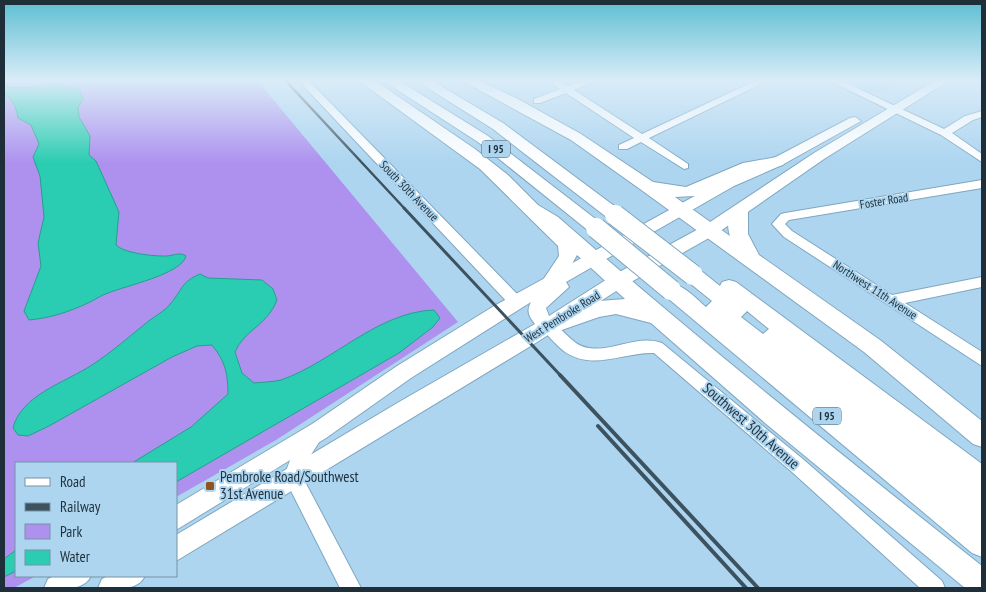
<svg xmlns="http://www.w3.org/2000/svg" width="986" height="592" viewBox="0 0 986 592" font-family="'PT Sans Narrow',sans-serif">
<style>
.built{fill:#9ac9e7}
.green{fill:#ae91ef}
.water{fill:#2acdb1;stroke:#279e8d}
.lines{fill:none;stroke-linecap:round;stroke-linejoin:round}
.minor-casing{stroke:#7fa6bf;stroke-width:2}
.major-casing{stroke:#7fa6bf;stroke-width:2}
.highway-casing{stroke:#7fa6bf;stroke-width:2}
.minor{fill:#fff;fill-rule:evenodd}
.major{fill:#fff;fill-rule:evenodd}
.highway{fill:#fff;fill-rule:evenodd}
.rail-far2{stroke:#3d525f;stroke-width:2.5}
.rail-far1{stroke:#3d525f;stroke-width:3}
.rail{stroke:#3d525f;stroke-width:4}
.highway-bridge-casing{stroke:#7fa6bf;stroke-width:22;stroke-linecap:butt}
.highway-bridge{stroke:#fff;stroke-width:20}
.poi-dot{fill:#93531c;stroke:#add5f0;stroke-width:2}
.labels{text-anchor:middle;stroke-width:4;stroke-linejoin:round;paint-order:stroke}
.shield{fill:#add5f0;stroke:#4a6170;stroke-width:1}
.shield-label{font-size:11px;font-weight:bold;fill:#1f2f39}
.street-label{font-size:12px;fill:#1f2f39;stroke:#add5f0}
.near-street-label{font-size:15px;fill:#1f2f39;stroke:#add5f0}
.near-poi-label{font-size:15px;fill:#1f2f39;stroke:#add5f0;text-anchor:start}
</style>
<rect width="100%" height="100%" fill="#add5f0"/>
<path class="built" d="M842,80H905L883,92L867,91Z"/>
<path class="green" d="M4,80H257L458,322L276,440L176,497V463H16V576H36L14,588H4Z"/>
<path class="water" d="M59,85L79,89L83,99L78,107L79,117L90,136L89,155L96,161L119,212L116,245C124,253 151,256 163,256C171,257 180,251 186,256C182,274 125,286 108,293C101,295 95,300 88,303C69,312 50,318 29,320L24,311L41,266L38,243L44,217L40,176L33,157L39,144L31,125L18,118C16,108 14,99 4,95V87L23,88Z
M200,274L208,278L262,280L273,289L277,300C268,325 244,330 235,352L242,373L254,383C262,382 273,382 281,380C333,362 377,312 434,310L440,318L433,327L399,353L176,482V463H132L191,427L228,394C228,373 225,361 212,345L197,346L172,357L49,426L28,436L18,435L13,428C21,395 66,382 92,365C112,352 131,335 150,320C157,315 166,310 171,303C183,289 181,282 200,274Z
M16,550V571L4,577V559Z"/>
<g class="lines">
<g class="minor-casing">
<path id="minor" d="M298,80H308L521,298L523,302L521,306H511Z
M548,80H559L568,86L583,80H596L574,90L642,134L757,80H769L649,138L688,164V168L684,169L641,142L627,149H619V145L634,138L566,93L540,103H534V99L560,89Z
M828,80H840L944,129L965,116L982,111V117L973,120L952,133L982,154V162L941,135Z
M982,180V188L789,220L785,224L792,231L892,295L982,277V287L905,303L982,352V366L784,237L772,224L781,214L785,213Z
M547,320C563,326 571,346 589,348C613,352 638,334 662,343L804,460L942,581L945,588H920L792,472L654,353C623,352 594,371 565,352C557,346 550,337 542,330L540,326L542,322Z
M315,428L321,431L323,436L307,461L302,476L361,588H340L284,477C290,461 297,435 315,428Z"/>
</g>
<g class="major-casing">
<path id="major" d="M936,80H950L824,159L716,234L624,286L534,344L176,561V535L399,402L535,324C529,317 526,311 531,302L411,378L326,438L176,530V505L312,424L397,366L494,306L724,180L772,159L850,118L855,117L861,121L782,165L734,186L566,282L569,287L546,308L549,316L612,276L704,226L814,153Z
M54,576H91C83,592 62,588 44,588L48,579Z
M108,576H145C137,592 116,588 98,588L102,579Z"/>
</g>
<g class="highway-casing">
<path id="highway" d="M358,80H374L475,149L508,175L538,205L558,217C696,338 838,452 982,566V588H965L765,423L651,323L616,314L599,317L556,332L547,334L540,332L537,326L540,320L599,301L625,299L577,255L560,285L553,287L546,285L543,280L559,256L558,246L480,169Z
M382,80H398L488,136L602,224L605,228L602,232L596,234L590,232L478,142Z
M415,80H431L503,123L621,211L624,215L621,219H609L493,129Z
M461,80H478L518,99L581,134L653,182L686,187L743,163L777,157L783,159L785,162L783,165L753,170L695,196L675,197L730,236C727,226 727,216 733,207H745L748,211V234L759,255L880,340L982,421V447L973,444L864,352L640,189L571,140Z
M693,268L700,270L720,286L722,282L729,280L736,282L982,464V557L972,553L664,295L661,290L664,285C680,280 694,297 706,307L712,301L686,280L683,275L686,270ZM747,311L769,329L763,334L741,317Z"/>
</g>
<use href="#minor" class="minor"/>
<use href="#major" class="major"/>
<use href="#highway" class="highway"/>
<path class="rail-far2" d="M285,80L405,209"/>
<path class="rail-far1" d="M404,208L561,376"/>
<path class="rail" d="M560,375L758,588
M598,426L746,588"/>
<g class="highway-bridge-casing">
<path id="highway-bridge" d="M615,215L693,275
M596,228L671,290"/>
</g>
<use href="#highway-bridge" class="highway-bridge"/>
</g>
<linearGradient id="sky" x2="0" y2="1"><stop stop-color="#5cbed2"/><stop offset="0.49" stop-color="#daecf8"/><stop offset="1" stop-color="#daecf8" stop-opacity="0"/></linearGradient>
<rect width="986" height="163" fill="url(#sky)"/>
<rect class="poi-dot" x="205" y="481" width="10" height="10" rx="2.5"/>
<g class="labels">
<g class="shield">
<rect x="482" y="140.5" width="28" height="17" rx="4"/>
<rect x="813" y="407.5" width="28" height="17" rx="4"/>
</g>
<g class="shield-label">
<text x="496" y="153">I 95</text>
<text x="827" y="420">I 95</text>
</g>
<g class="street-label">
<text transform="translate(409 191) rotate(46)" y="4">South 30th Avenue</text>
<text transform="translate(884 201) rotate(-9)" y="4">Foster Road</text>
<text transform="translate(875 290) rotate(33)" y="4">Northwest 11th Avenue</text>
<text transform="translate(562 317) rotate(-32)" y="4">West Pembroke Road</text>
</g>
<g class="near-street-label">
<text transform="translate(751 426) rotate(41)" y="5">Southwest 30th Avenue</text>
</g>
<g class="near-poi-label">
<text x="220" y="482">Pembroke Road/Southwest<tspan x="220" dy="17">31st Avenue</tspan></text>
</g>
</g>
<rect width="986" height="592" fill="none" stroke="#1f2f39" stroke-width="10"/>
<rect x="15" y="462" width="162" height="115" fill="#add5f0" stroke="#7493a7"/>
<rect x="25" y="478" width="25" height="8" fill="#ffffff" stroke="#7493a7"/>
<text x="60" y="487" font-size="15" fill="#1f2f39">Road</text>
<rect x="25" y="503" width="25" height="8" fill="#3d525f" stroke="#7493a7"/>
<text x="60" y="512" font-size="15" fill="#1f2f39">Railway</text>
<rect x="25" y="524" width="25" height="15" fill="#ae91ef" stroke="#7493a7"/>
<text x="60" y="537" font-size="15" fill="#1f2f39">Park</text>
<rect x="25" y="550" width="25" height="15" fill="#2acdb1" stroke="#7493a7"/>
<text x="60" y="562" font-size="15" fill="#1f2f39">Water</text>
</svg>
